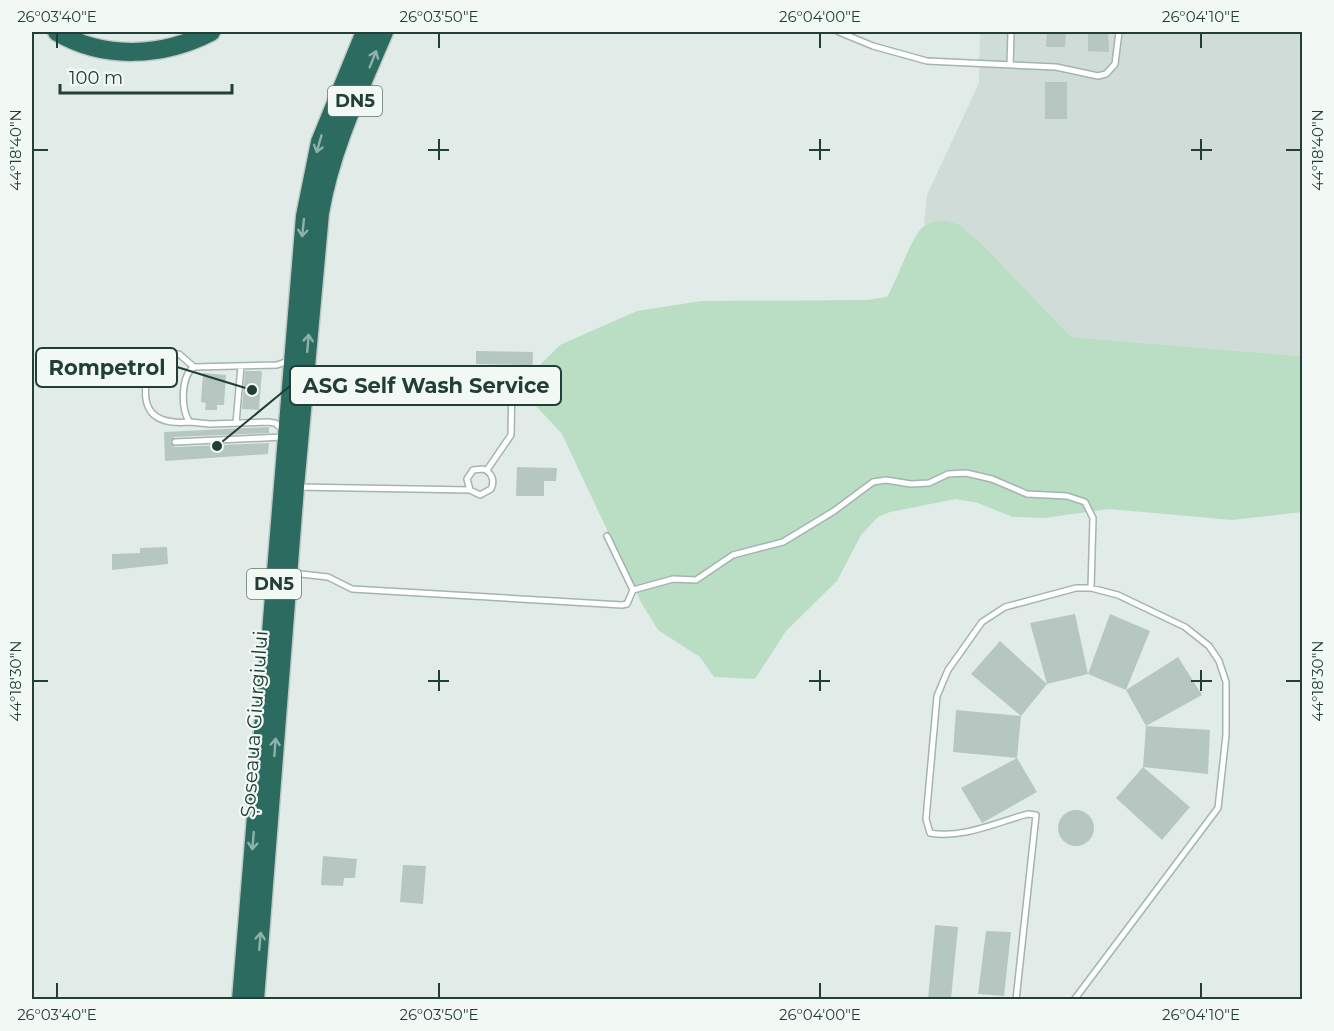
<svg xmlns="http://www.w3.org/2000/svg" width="1334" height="1031" viewBox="0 0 1334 1031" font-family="Montserrat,sans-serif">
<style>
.built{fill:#cfdcd7}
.green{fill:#b9dec4}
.building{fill:#b6c7c1}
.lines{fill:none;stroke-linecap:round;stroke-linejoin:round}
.lane-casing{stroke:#a4b4af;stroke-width:8}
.highway-casing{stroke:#c1c9c7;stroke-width:21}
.lane{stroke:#fff;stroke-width:5}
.highway{stroke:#2b6b60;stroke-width:18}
.oneway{stroke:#8eb2aa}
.ticks{fill:none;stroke:#213e37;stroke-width:2}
.labels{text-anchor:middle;stroke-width:4.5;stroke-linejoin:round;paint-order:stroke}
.shield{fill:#f2f9f5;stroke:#607670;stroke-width:1.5}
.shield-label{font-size:18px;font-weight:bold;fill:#213e37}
.street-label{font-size:20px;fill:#213e37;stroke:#f2f9f5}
.leader{fill:none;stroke:#213e37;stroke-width:2}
.callout-dot{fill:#213e37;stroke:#f2f9f5;stroke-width:2}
.callout{fill:#f2f9f5;stroke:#213e37;stroke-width:2}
.callout-label{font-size:21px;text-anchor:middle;font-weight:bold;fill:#213e37}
.neatline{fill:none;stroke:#213e37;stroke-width:2}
.ticks-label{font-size:15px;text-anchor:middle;fill:#213e37}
</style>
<rect width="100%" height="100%" fill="#e1ece8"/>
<path class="built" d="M980,32H1302V354L1299,356L1071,337L986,248L959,224L941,220L924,225L927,195L979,83Z"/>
<path class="green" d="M941,220L959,224L986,248L1071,337L1299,356L1302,354V512L1232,520L1109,509L1044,518L1013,517L978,503L956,499L890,512L878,517L861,535L837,581L786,631L755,679L714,677L700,657L658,630L642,604L562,434L536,406L539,366L560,345L637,311L701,301L867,300L887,297C898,279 911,236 924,226C928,222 936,222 941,220Z"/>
<path class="building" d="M1047,32H1066L1065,47H1046Z
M1088,32H1108L1109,52L1088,51Z
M1045,82H1067V119H1045Z
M476,351L533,352L532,392L521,391L522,365L476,364Z
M245,371H262L259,410L242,409Z
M203,373L226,375L224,405H217V410H205L206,403L201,402Z
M269,427V433L175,437L170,442L175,447L269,443L268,454L165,461L164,432Z
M517,467L557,468L556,481H544V496H516Z
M167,547L168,564L112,570V554L140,553V548Z
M1075,614L1088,674L1047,684L1030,623Z
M1110,614L1150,631L1126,690L1088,674Z
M1000,641L1047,684L1021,716L971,674Z
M1178,657L1202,695L1146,726L1126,690Z
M956,710L1021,716L1017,758L953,752Z
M1146,726L1210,730L1208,774L1143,767Z
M1017,758L1037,792L982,823L961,788Z
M1143,767L1190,807L1162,840L1116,798Z
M1058 828a18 18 0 1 1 36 0a18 18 0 1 1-36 0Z
M323,856L357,859L355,878H344L343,886L321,885Z
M403,865L426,866L423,904L400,902Z
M935,925L958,927L951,999H928Z
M986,931L1011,932L1004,996L978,994Z"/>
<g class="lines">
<g class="lane-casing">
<path id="lane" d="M839,32L873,46L927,61L1056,67L1098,76L1106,74L1115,64L1119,32
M1010,65L1011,32
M190,422C146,426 139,403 150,364L162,355L179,354L194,367
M236,423L241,366
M283,430L275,423L268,422L210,424L190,422C180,411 181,375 194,367L277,365L288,361
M175,442L284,437
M487,470L511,435L512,379
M297,487L470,490L480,495L491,489C495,481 492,472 483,469L473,470L467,479L470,490
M607,536L633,590
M292,573L328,577L352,589L622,605L627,604L633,590L673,579L696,580L733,555L783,542L834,511L873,482L886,480L911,484L929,483L948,474L966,473L992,479L1027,494L1067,496L1085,502L1093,518L1091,588
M1016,1000L1036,815L1028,814C997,822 963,839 930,833L926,819L937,696L948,670L982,622L1005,607L1076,588H1091L1118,595L1185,627L1209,646L1219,661L1226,682V735L1218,808L1074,1000"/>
</g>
<g class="highway-casing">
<path id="highway" d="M57,32C104,60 163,57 211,32
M241,1000L305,216L320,142L365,32
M255,1000L295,487L320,213C331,149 359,91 384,32"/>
</g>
<use href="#lane" class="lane"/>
<use href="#highway" class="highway"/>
</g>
<defs><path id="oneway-shaft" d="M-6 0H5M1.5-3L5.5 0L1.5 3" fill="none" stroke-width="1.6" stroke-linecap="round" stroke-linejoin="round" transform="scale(1.5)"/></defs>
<g class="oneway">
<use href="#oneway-shaft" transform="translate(373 59) rotate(-68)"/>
<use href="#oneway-shaft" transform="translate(319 144) rotate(106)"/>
<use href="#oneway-shaft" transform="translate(303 228) rotate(96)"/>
<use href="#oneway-shaft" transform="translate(308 343) rotate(-85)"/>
<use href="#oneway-shaft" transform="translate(275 747) rotate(-86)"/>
<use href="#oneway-shaft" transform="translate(253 841) rotate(95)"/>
<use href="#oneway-shaft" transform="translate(260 941) rotate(-85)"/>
</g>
<path class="ticks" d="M57,33V48M439,33V48M820,33V48M1201,33V48M439,139V160M820,139V160M1201,139V160M33,150H48M428,150H449M809,150H830M1191,150H1212M1286,150H1301M439,670V691M820,670V691M1201,670V691M33,681H48M428,681H449M809,681H830M1191,681H1212M1286,681H1301M57,983V998M439,983V998M820,983V998M1201,983V998"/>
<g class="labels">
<g class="shield">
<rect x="328" y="86" width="54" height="30" rx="4.5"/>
<rect x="247" y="569" width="54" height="30" rx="4.5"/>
</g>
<g class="shield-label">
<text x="355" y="107">DN5</text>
<text x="274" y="590">DN5</text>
</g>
<g class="street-label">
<text transform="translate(254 724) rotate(-86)" y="7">Șoseaua Giurgiului</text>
</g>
</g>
<path class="leader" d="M252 390L177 367M217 446L290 386"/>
<g class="callout-dot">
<circle cx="252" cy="390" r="6"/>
<circle cx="217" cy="446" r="6"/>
</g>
<g class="callout">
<rect x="36" y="348" width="141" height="39" rx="6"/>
<rect x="290" y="366" width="271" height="39" rx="6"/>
</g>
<g class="callout-label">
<text x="107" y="375">Rompetrol</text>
<text x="426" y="393">ASG Self Wash Service</text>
</g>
<rect width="1334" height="1031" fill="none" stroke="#f2f9f5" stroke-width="66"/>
<path d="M60 84v9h172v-9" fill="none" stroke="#213e37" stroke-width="3"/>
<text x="69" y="84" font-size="18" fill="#213e37" stroke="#f2f9f5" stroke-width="4.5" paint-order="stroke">100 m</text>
<rect x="33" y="33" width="1268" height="965" class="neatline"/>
<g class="ticks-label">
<text x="57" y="22">26°03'40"E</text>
<text x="439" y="22">26°03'50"E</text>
<text x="820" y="22">26°04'00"E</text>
<text x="1201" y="22">26°04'10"E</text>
<text transform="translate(16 150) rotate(-90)" y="5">44°18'40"N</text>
<text transform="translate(1318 150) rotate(-90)" y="5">44°18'40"N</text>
<text transform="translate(16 681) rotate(-90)" y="5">44°18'30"N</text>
<text transform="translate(1318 681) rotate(-90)" y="5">44°18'30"N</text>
<text x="57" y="1020">26°03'40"E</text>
<text x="439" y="1020">26°03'50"E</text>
<text x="820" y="1020">26°04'00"E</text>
<text x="1201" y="1020">26°04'10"E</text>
</g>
</svg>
